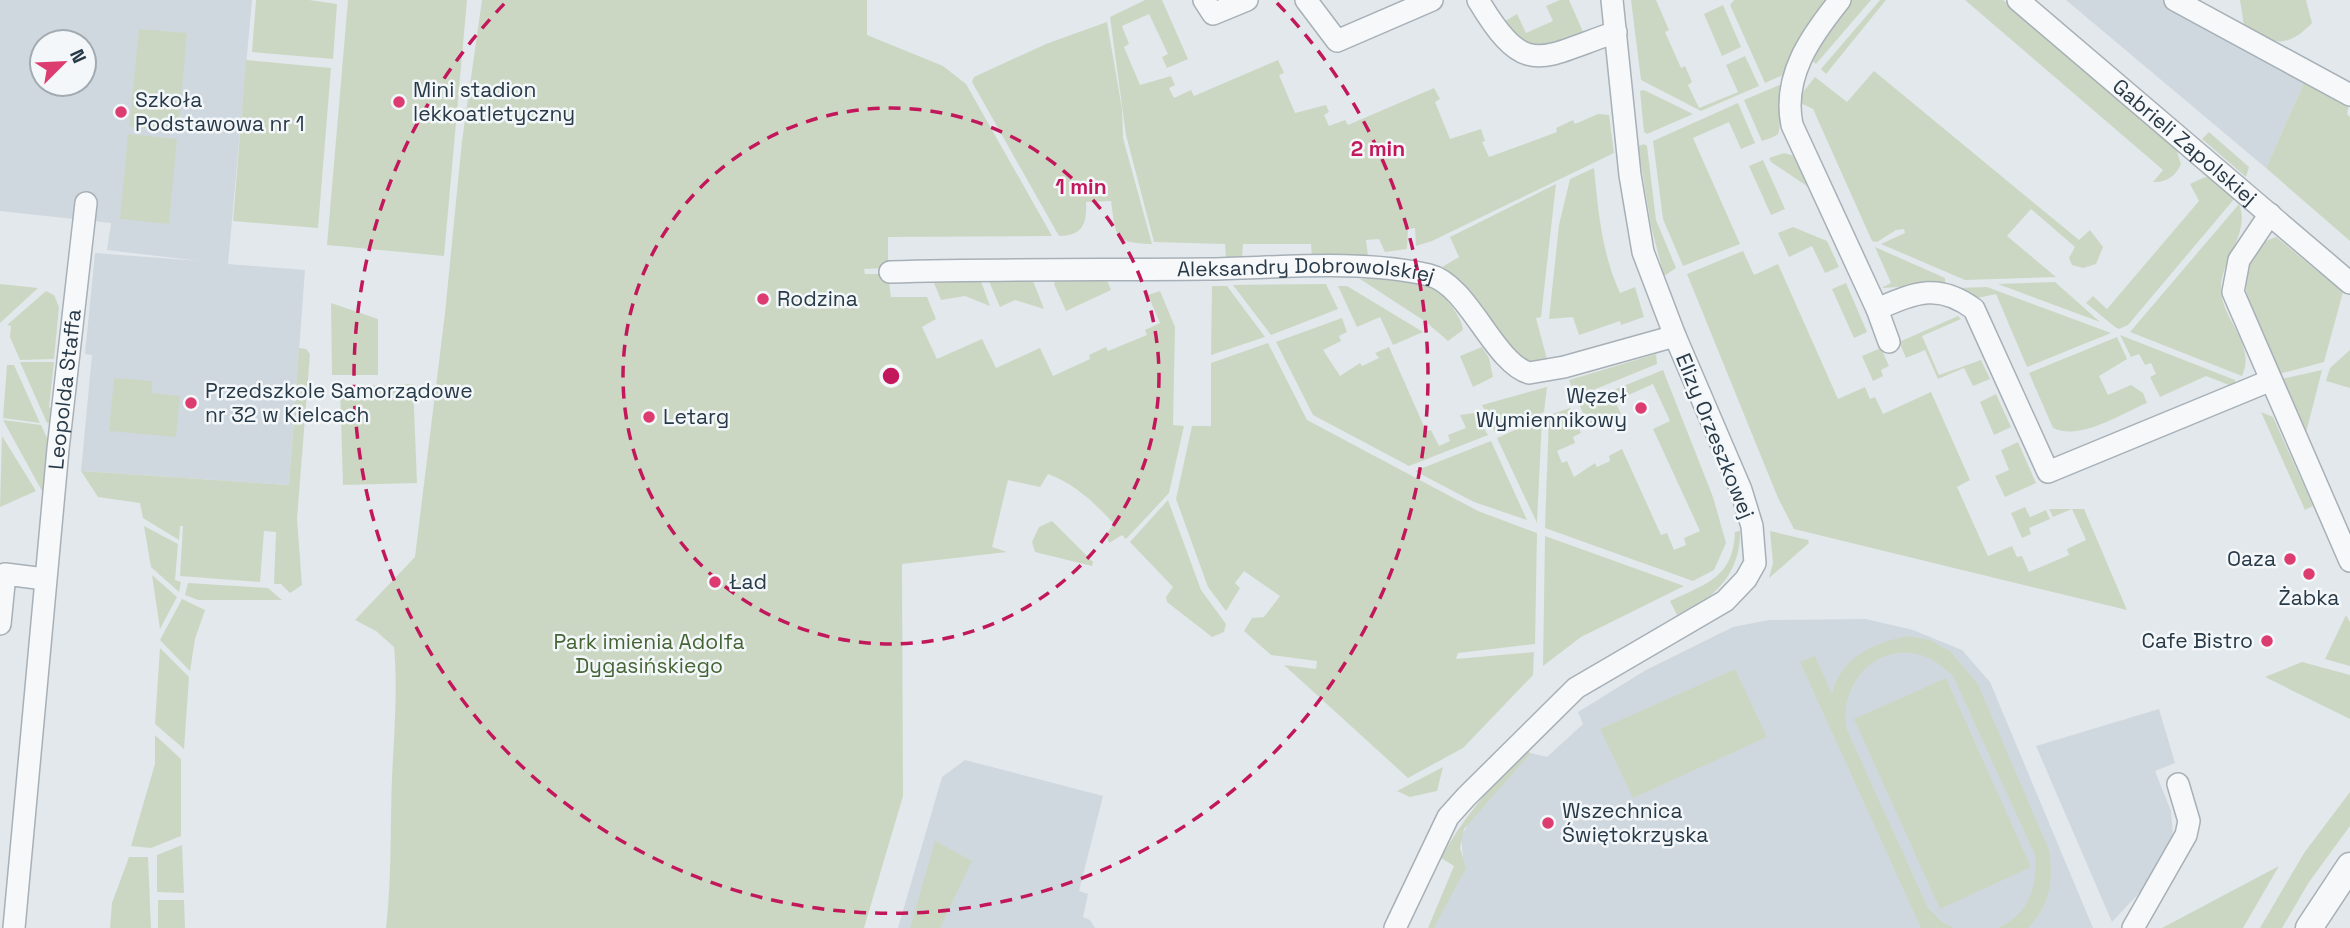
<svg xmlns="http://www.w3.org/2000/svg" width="2350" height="928" viewBox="0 0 2350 928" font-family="'Space Grotesk',sans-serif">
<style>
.built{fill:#d0d8df;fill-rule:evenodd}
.green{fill:#ccd7c3}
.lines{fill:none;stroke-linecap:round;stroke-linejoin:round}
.minor-casing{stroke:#a7b0b7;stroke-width:24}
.tertiary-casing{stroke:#a7b0b7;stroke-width:29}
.minor{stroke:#f6f8fa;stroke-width:21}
.tertiary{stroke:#f6f8fa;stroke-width:26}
.ring{fill:none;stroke:#c2185b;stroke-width:3.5;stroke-dasharray:12 9}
.poi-dot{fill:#dd3c70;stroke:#f3f7f9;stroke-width:2.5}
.labels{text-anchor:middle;stroke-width:5;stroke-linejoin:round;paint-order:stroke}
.poi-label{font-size:21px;fill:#283947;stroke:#f3f7f9;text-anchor:start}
.street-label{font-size:21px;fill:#283947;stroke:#f3f7f9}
.park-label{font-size:21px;fill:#456434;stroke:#f3f7f9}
.centre{fill:#c2185b;stroke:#f3f7f9;stroke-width:3.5}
.ring-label{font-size:21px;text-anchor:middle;font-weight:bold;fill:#c2185b;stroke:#f3f7f9;stroke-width:5;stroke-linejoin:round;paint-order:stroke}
</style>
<rect width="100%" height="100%" fill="#e3e8ec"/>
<path class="built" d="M0,0H252L228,264L305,270L289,485L81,471L92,355L85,354L95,253L200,261L107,250L111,223L0,211ZM42,42H84V84H42Z
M2066,0H2172L2307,76L2266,168Z
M1866,619L1913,630L1962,650L1990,682L2093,928H1434L1464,870L1461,837L1471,818L1531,753L1547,757L1583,724L1578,712L1646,670L1733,627L1769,620Z
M2159,709L2175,763L2155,771L2171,811L2173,836L2141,891L2112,922L2036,746Z
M965,760L1103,796L1079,891L1088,894L1083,917L1090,920L1095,928H898L942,777Z"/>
<path class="green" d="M256,0H309L337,4L333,59L252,52Z
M348,0H467L444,256L327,245Z
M482,0H867V35L943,66L966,84L1052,236L888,237V268L864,269L865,274H888L891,297H927L936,319L922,327L937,359L982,339L996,368L1040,348L1053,376L1090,359L1089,355L1106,347L1108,351L1147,335L1145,330L1160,323L1148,295L1160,291L1175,327L1173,425L1184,426L1169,493L1126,539L1122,535L1109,543L1106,534L1114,524C1094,502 1076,485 1048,474L1040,487L1008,480L992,547L1007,552L902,564L903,796L864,928H386C392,877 390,828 392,777C394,733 398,691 394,647L376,631L355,620L415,557L445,313L462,141Z
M1145,0H1162L1188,59L1167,68L1162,57L1168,54L1149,14L1122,26L1129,44L1124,47L1140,85L1171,76L1175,85L1169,88L1174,98L1191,90L1194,96L1278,60L1284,73L1279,75L1295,113L1326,105L1329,112L1324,115L1329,126L1345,120L1348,125L1434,88L1440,99L1435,102L1450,139L1481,129L1485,141L1482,142L1489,157L1557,132L1556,128L1573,120L1575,124L1598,114L1609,115L1614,153L1432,241L1416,246L1415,228L1408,229L1407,249L1385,252L1379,239L1366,240L1368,256L1312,258L1311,244H1243L1242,258L1226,259L1225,244L1154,242L1126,135L1110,17Z
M1560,0H1569L1584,34L1555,47L1530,48L1502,23L1517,14L1526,33L1553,21L1546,6Z
M1631,0H1656L1669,30L1665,32L1681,68L1685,66L1692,82L1688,85L1699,108L1738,92L1726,65L1745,56L1759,86L1701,111L1641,80Z
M1734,0H1826V1L1794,48L1783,75L1765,83L1730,5Z
M1851,0H1871L1816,64L1810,59Z
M1880,0H1886L1826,74L1821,69Z
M1965,0H2003L2175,146L2181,164C2176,176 2166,183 2153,182L2163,170Z
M2240,0H2306L2312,23C2286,50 2272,44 2244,26Z
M1723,5L1741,47L1722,56L1704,14Z
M1107,22L1122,109L1123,138L1152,244C1112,243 1116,235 1111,201L1086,202C1087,224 1083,236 1059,236L972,82L974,77L1046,44Z
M139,29L187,33L178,132L129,127Z
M246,60L331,68L318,228L233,221Z
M1874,71L2079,240L2090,230L2103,247L2096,264L2083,268L2072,265L2069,258L2075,247L2031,209L2007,236L2056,277L1965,280L1881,244L1905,233L1904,229L1896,230L1877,242L1872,241L1813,109L1796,101L1815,77L1847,102Z
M2307,76L2350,100L2347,114L2350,117V241L2266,168Z
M1782,84C1780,92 1781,132 1778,134C1775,137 1767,139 1762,141L1744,100Z
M1644,90L1693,114L1647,134L1644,132L1640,91Z
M1738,103L1755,143L1741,149L1729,122L1693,138L1740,244L1683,266L1663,219L1653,141Z
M2209,132L2249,167L2246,177L2202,139Z
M128,134L177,139L169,224L120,219Z
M1644,144L1647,146L1656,220L1676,268L1664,276L1651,226L1638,146Z
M1784,153L1794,156L1810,188L1771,162L1769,158Z
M1763,160L1785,209L1771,215L1749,166Z
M1594,168C1598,210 1602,254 1620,293L1635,287L1644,317L1621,325L1620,321L1579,335L1573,317L1549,319L1559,225L1570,179Z
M2205,177L2212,178L2235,198L2128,325L2119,329L2115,327L2086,303L2093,296L2107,309L2199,201L2190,184Z
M1556,184L1541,317L1536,318L1548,363L1537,366L1511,353L1488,319L1442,267L1459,257L1450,237Z
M2239,204C2251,232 2221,259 2221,288C2221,320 2257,344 2242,376L2130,332Z
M1793,227L1827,241L1839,267L1825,273L1812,246L1789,257L1778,233Z
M2276,237L2343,292L2324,362L2279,374C2262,337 2214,257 2276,237Z
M1875,247L1945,278V284L1881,288L1891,283Z
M1743,251L1754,275L1778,264L1838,399L1865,387L1870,399L1875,397L1883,414L1931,392L1970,480L1957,487L1988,556L2012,546L2017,557L2022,556L2029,572L2069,555L2067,549L2086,540L2072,509L2053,517L2049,509H2084L2127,610L1794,529L1778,498L1687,274Z
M979,276L990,306L965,296L941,300L932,278Z
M1032,278L1044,309L1015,300L1000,307L988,279Z
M1057,278H1106L1111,290L1066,311L1054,284Z
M1394,278C1404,280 1418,279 1427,283C1439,288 1463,317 1463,330L1448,341L1426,322L1360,279Z
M2055,282L2100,322L1998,284Z
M1846,283L1867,332L1854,338L1832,289Z
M0,284L38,288L0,323Z
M1326,284L1338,309L1271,335L1233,285Z
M1212,286H1227L1265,337L1211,355Z
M1338,286H1347L1423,332L1393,345L1380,317L1357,327Z
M1987,287L2111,333L2027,367L1996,294L1973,299L1957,288Z
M46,291L54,295L59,307L54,359L20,360L10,337L11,326L7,325Z
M331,303L378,319V375H332Z
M1958,316L1961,319L1922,336L1939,375L1981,360L1990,379L1973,386L1964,368L1938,379L1925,350L1906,358L1899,342Z
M1342,318L1347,332L1339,336L1341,341L1323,350L1340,376L1360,363L1362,366L1379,358L1375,353L1389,347L1426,431L1431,430L1439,446L1450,441L1448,435L1466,428L1460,415L1474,413L1488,435L1409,466L1313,415L1276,342Z
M2120,335L2235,380V383L2229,385L2206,376L2160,397L2150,377L2156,374L2151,363L2145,365L2139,354L2131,357Z
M2117,337L2127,359L2099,376L2108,395L2131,385L2143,393L2147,403C2120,414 2081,441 2053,428L2029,373Z
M1268,343L1307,420L1478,511L1537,533L1535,644L1458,653L1456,659L1534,652L1533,675L1463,748L1408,778L1284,665L1316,669L1317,661L1271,655L1244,631L1252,618L1264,617L1280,596L1244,571L1235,583L1240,588L1226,611L1208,587L1176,499L1192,426H1211V363Z
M1482,347L1489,358L1493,377L1473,387L1460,356Z
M299,348L306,349L310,354L297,519L302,585L290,593L281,584H274L276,532L264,531L260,582L180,576L183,526H180L179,540L143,518L140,503L98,497L81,471L289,485Z
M1881,348L1889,366L1881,370L1883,376L1873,381L1862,356Z
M2350,350V388L2326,381L2330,368Z
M1656,354L1657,364L1576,397L1569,380Z
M20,362H54L49,407L56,414L55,423H47Z
M7,365H14L40,423L3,418Z
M1663,370L1713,497L1726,543L1714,570L1693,581L1545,528L1549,415L1570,408L1581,433L1573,437L1575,443L1557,451L1562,463L1567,461L1574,477L1595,463L1597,467L1610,461L1609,456L1622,449L1661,535L1667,533L1674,550L1686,545L1684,538L1700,531L1653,429L1670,421L1653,384L1615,401L1621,414L1590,429L1579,404Z
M2322,370L2306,433L2281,379Z
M114,378L152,381V393L180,396L176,437L109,431Z
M413,384L417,483L343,485L340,387Z
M1547,387L1544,412L1495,432L1482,405Z
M1996,394L2011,427L1994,435L1980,402Z
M2261,412L2273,417L2313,506L2305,510Z
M1542,418L1537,523L1497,438Z
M3,420L41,425L53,451L48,493L42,491Z
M2,436L36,491L0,507Z
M1491,441L1527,520L1474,502L1415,471Z
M2018,442L2036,483L2005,497L1995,476L2009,470L2001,450Z
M1168,500L1201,590L1226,624L1224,632L1212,637L1167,602L1166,597L1173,587L1130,542Z
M2025,507L2030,517L2046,510L2050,519L2029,528L2031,534L2022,538L2011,513Z
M1052,521L1093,562L1092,566L1035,552L1032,542L1039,527Z
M144,526L178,544L175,580L181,582L179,592L151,567Z
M1740,531C1741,573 1714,600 1677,615L1670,601C1707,583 1733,578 1735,532Z
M1770,531L1808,540L1809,543L1769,578L1773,563Z
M1545,536L1684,586L1581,637L1543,666Z
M152,575L177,597L160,629Z
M188,583L268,588L282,600H198L185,595Z
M182,599L205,610L195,639L190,671L160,640Z
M2346,615L2350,622V666L2325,659Z
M1908,636L1930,640L1950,651L1978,684L2049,850C2054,881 2050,905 2028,928H1998C2029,914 2038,886 2035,855L1953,676C1943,667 1934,659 1921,655C1874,642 1838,686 1847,730L1928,908L1942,922L1954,928H1921L1800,662L1815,656L1832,694C1840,657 1875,642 1908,636Z
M160,648L189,677L184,749L155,724Z
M2302,662L2350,675V719L2265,677Z
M1735,669L1767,737L1633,798L1600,729Z
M1946,678L2031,867L1940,909L1854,719Z
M155,735L181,759V836L151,848L131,846L155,764Z
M1525,751L1531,753L1464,829L1460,848L1466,868L1434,928H1428L1454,866L1441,858C1464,816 1492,785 1525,751Z
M1443,767L1437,791L1410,797L1397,791Z
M2350,792V826L2309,882L2282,928H2260L2304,853Z
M935,841L972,861L940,928H910Z
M182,845L184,893L157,892V855Z
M129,857H148L151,928H110L112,903Z
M2279,866L2243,928H2162Z
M158,900H184L185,928H158Z"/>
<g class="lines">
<g class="minor-casing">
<g id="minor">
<path d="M1204,0L1213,14L1247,0"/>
<path d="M1306,0L1337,41L1432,0"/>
<path d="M1478,0C1526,80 1539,58 1616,32"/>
<path d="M1840,0C1811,36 1782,76 1792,125L1877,309C1915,293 1938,282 1974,309L2048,472L2269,381"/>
<path id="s1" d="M2018,0L2350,283"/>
<path d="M2175,0L2350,95"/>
<path d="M2270,214L2239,260L2233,292L2350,561"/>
<path id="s2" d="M890,272C995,269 1101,270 1207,269C1277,268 1360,259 1429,275C1468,284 1494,363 1529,373L1564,367L1675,336"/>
<path d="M1877,309L1889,342"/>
<path d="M0,624L5,574L45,579"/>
<path id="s3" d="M14,928L58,449L86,203"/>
<path d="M1395,928L1448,817L1466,797L1576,688L1725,601L1746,579L1755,563L1752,526L1741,490L1675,336L1643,252L1630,175L1612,0"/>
<path d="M2133,928L2186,835L2189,821L2178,784"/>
</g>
</g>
<g class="tertiary-casing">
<path id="tertiary" d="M2309,928L2350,866"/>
</g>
<use href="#minor" class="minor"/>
<use href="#tertiary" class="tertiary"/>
</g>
<g class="ring">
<circle cx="891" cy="376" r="268"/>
<path d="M1277 3A537 537 0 1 1 505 3"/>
</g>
<g class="poi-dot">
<circle cx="399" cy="102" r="7"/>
<circle cx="121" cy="112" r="7"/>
<circle cx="763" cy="299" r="7"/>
<circle cx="191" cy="403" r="7"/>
<circle cx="1641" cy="408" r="7"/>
<circle cx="649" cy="417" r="7"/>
<circle cx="2290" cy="559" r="7"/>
<circle cx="2309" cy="574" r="7"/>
<circle cx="715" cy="582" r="7"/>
<circle cx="2267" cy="641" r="7"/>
<circle cx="1548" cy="823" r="7"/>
</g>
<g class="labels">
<g class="poi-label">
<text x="413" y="97">Mini stadion<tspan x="413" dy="24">lekkoatletyczny</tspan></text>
<text x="135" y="107">Szkoła<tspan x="135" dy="24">Podstawowa nr 1</tspan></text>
<text x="777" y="306">Rodzina</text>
<text x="205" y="398">Przedszkole Samorządowe<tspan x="205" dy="24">nr 32 w Kielcach</tspan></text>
<text x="1627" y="403" text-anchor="end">Węzeł<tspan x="1627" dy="24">Wymiennikowy</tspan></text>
<text x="663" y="424">Letarg</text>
<text x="2276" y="566" text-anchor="end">Oaza</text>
<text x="729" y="589">Ład</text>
<text x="2309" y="605" text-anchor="middle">Żabka</text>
<text x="2253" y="648" text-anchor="end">Cafe Bistro</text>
<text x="1562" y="818">Wszechnica<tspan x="1562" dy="24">Świętokrzyska</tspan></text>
</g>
<g class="street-label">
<text dy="7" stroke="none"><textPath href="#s1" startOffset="219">Gabrieli Zapolskiej</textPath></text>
<text dy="7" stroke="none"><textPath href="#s2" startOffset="416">Aleksandry Dobrowolskiej</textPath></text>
<text dy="7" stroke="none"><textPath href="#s3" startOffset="541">Leopolda Staffa</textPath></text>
<text transform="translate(1715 436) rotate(68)" y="7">Elizy Orzeszkowej</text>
</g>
<g class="park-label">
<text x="649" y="649">Park imienia Adolfa<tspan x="649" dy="24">Dygasińskiego</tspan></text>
</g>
</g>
<circle cx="891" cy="376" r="10" class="centre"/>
<g class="ring-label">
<text x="1378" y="156">2 min</text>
<text x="1081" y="194">1 min</text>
</g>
<g transform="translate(63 63) rotate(66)"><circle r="33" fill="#f3f7f9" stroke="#a2abb2" stroke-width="2"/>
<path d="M0-5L12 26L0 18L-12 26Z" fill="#dd3c70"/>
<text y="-10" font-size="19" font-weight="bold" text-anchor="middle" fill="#283947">N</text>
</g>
</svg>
